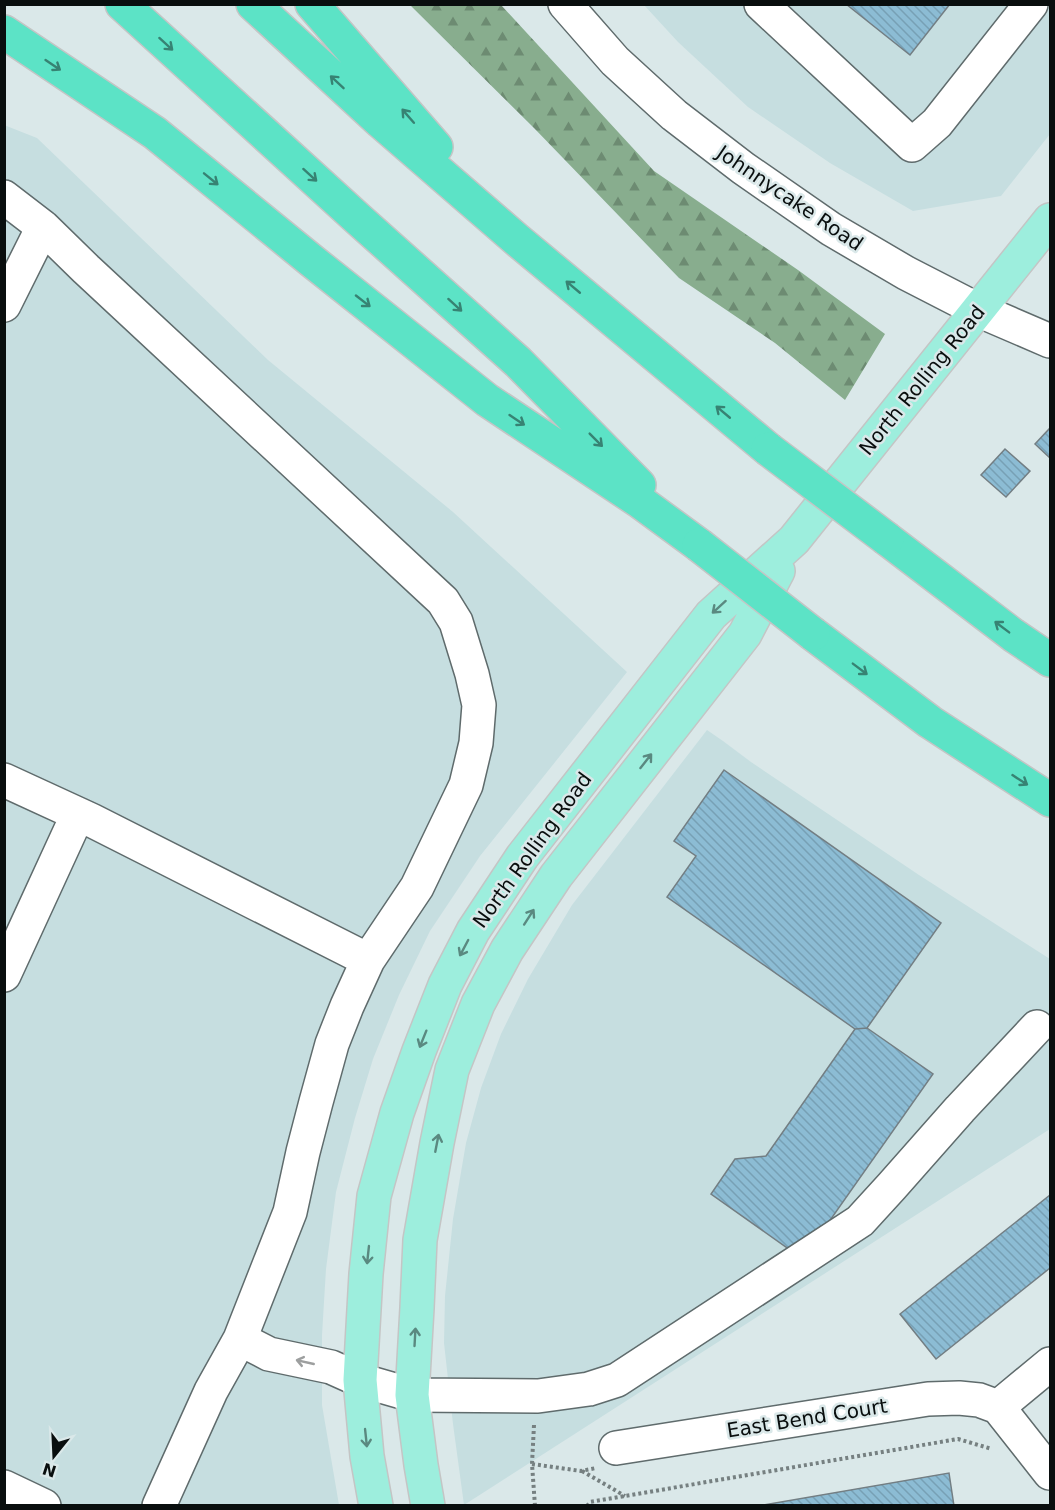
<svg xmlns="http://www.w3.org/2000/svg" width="1055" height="1510" viewBox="0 0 1055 1510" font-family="'DejaVu Sans',sans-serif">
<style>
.built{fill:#c6dee0}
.forest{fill:url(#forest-firs)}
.building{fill:url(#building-back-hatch);stroke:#737e83;stroke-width:1.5}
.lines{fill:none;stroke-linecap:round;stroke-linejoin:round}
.minor-casing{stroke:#5f6b6c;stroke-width:36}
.major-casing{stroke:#c4c5c5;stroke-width:36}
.highway-casing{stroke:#c4c5c5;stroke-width:36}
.path{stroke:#768081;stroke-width:4;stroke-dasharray:3 3;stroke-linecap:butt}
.minor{stroke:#fff;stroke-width:33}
.major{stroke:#9deedd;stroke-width:33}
.highway{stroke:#5ce3c6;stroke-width:33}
.highway-bridge-casing{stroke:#c4c5c5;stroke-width:36;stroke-linecap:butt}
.highway-bridge{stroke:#5ce3c6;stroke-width:33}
.oneway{stroke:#378373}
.oneway2{stroke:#5a8980}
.oneway3{stroke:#9d9f9f}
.labels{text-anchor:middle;stroke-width:5;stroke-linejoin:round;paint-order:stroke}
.street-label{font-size:20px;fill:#090e0e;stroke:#dae8e9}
</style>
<defs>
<pattern id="forest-firs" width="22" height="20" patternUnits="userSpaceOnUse" patternTransform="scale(1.5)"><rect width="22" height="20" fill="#88ad8e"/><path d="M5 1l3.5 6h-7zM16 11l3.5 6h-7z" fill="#6d8b72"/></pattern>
<pattern id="building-back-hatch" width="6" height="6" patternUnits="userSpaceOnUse" patternTransform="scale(1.5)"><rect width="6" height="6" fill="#8cbcd4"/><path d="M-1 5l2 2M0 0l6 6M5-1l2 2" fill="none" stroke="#77a0b5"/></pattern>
</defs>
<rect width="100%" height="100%" fill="#dae8e9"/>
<path class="built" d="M644,5H1050V134L1001,196L913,211L830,163L748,107L678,42Z
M4,125L37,138L268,360L453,512L627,672L480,856L430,931L399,995L373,1059L355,1118L336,1192L326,1269L322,1335V1405L339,1505H5Z
M707,730L723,741L751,762L919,875L1050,959V1129L464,1505L453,1424L444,1343L445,1296L453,1219L466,1143L481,1088L501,1034L528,979L572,905Z"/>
<path class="forest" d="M410,5H501L654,171L798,270L885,334L845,400L775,343L679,278L534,128Z"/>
<path class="building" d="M846,4H950L910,55Z
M1050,428V458L1035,444Z
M1005,449L1030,471L1006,497L981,475Z
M724,770L941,923L867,1028L855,1029L667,897L696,856L674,841Z
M867,1028L933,1074L819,1236L793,1252L711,1194L735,1159L766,1156L855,1029Z
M1050,1195V1268L936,1359L900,1314Z
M949,1473L954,1506H758Z"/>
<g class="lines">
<g class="minor-casing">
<path id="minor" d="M565,4L615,61L674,115L743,168L831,229L906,273L978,310L1050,341
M761,4L912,145L937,123L1031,4
M4,197L43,227L86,269L443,601L456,622L472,674L479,705L476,743L466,785L417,887L368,960L347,1006L332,1044L316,1102L303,1152L290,1212L240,1339L211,1391L159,1506
M4,305L43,227
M4,780L91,820L368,960
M4,975L78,814
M240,1339L269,1354L331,1367L360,1380L412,1395L538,1396L589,1389L617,1380L860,1221L892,1186L960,1109L1037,1027
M998,1407L1050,1473
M616,1448L928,1399L959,1398L979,1400L998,1407L1050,1364
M4,1487L44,1506"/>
</g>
<g class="major-casing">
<path id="major" d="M376,1506L367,1456L360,1380L366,1274L374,1196L397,1113L419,1051L445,985L473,931L522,857L711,615L794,540L1050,220
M428,1506L421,1465L412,1395L417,1308L420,1240L437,1143L452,1070L478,1004L507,950L556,876L745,634L778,571"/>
</g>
<g class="highway-casing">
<path id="highway" d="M122,4L357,218L518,362L639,485
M253,4L381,122L516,239L768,449
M312,4L436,147
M4,32L155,133L312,261L487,400L639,501L699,545
M887,539L1013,635L1050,660
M813,634L930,722L1050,800"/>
</g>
<path class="path" d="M534,1425L532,1464L535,1506
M532,1464L581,1471L596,1468
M582,1471L625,1496
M587,1506L590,1502L625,1496L958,1439L992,1449"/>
<use href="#minor" class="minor"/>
<use href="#major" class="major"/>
<use href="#highway" class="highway"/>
<g class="highway-bridge-casing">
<path id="highway-bridge" d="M768,449L887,539
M699,545L813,634"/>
</g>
<use href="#highway-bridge" class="highway-bridge"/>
</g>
<defs><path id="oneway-shaft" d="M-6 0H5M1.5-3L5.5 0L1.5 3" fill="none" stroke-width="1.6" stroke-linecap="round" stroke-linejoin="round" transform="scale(1.5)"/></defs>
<g class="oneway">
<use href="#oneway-shaft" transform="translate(166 44) rotate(42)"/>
<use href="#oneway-shaft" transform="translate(53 65) rotate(34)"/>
<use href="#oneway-shaft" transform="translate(337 82) rotate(-137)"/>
<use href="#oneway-shaft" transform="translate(408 116) rotate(-131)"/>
<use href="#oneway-shaft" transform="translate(310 175) rotate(42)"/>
<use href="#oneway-shaft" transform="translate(211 179) rotate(39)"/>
<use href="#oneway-shaft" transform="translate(573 287) rotate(-140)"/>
<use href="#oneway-shaft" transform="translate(363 301) rotate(38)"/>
<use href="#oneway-shaft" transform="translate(455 305) rotate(42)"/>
<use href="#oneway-shaft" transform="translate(723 412) rotate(-140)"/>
<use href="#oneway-shaft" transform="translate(517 420) rotate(34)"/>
<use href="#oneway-shaft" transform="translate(596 440) rotate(45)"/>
<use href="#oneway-shaft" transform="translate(1002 627) rotate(-143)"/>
<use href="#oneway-shaft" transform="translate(860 669) rotate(37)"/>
<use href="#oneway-shaft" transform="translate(1020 780) rotate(33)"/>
</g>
<g class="oneway2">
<use href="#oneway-shaft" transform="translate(719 607) rotate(138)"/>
<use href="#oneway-shaft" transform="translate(646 761) rotate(-52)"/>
<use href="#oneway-shaft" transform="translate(529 917) rotate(-57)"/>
<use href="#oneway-shaft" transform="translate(464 948) rotate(118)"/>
<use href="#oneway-shaft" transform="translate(423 1039) rotate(112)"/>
<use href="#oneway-shaft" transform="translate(437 1143) rotate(-79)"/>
<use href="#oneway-shaft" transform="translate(368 1255) rotate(96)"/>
<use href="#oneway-shaft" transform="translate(415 1337) rotate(-87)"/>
<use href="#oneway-shaft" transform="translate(366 1438) rotate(84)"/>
</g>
<use class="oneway3" href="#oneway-shaft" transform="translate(305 1362) rotate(-167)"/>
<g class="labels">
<g class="street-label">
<text transform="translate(790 198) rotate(34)" y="7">Johnnycake Road</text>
<text transform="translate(922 380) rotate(-51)" y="7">North Rolling Road</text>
<text transform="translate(532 850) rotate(-54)" y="7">North Rolling Road</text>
<text transform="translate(807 1418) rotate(-9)" y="7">East Bend Court</text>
</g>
</g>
<rect width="1055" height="1510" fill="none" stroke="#090e0e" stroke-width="12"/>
<g transform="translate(54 1456) rotate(198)" stroke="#dae8e9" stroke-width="4.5" paint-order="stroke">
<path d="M0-4.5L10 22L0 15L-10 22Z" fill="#090e0e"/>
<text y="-9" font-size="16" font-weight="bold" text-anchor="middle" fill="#090e0e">N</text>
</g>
</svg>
